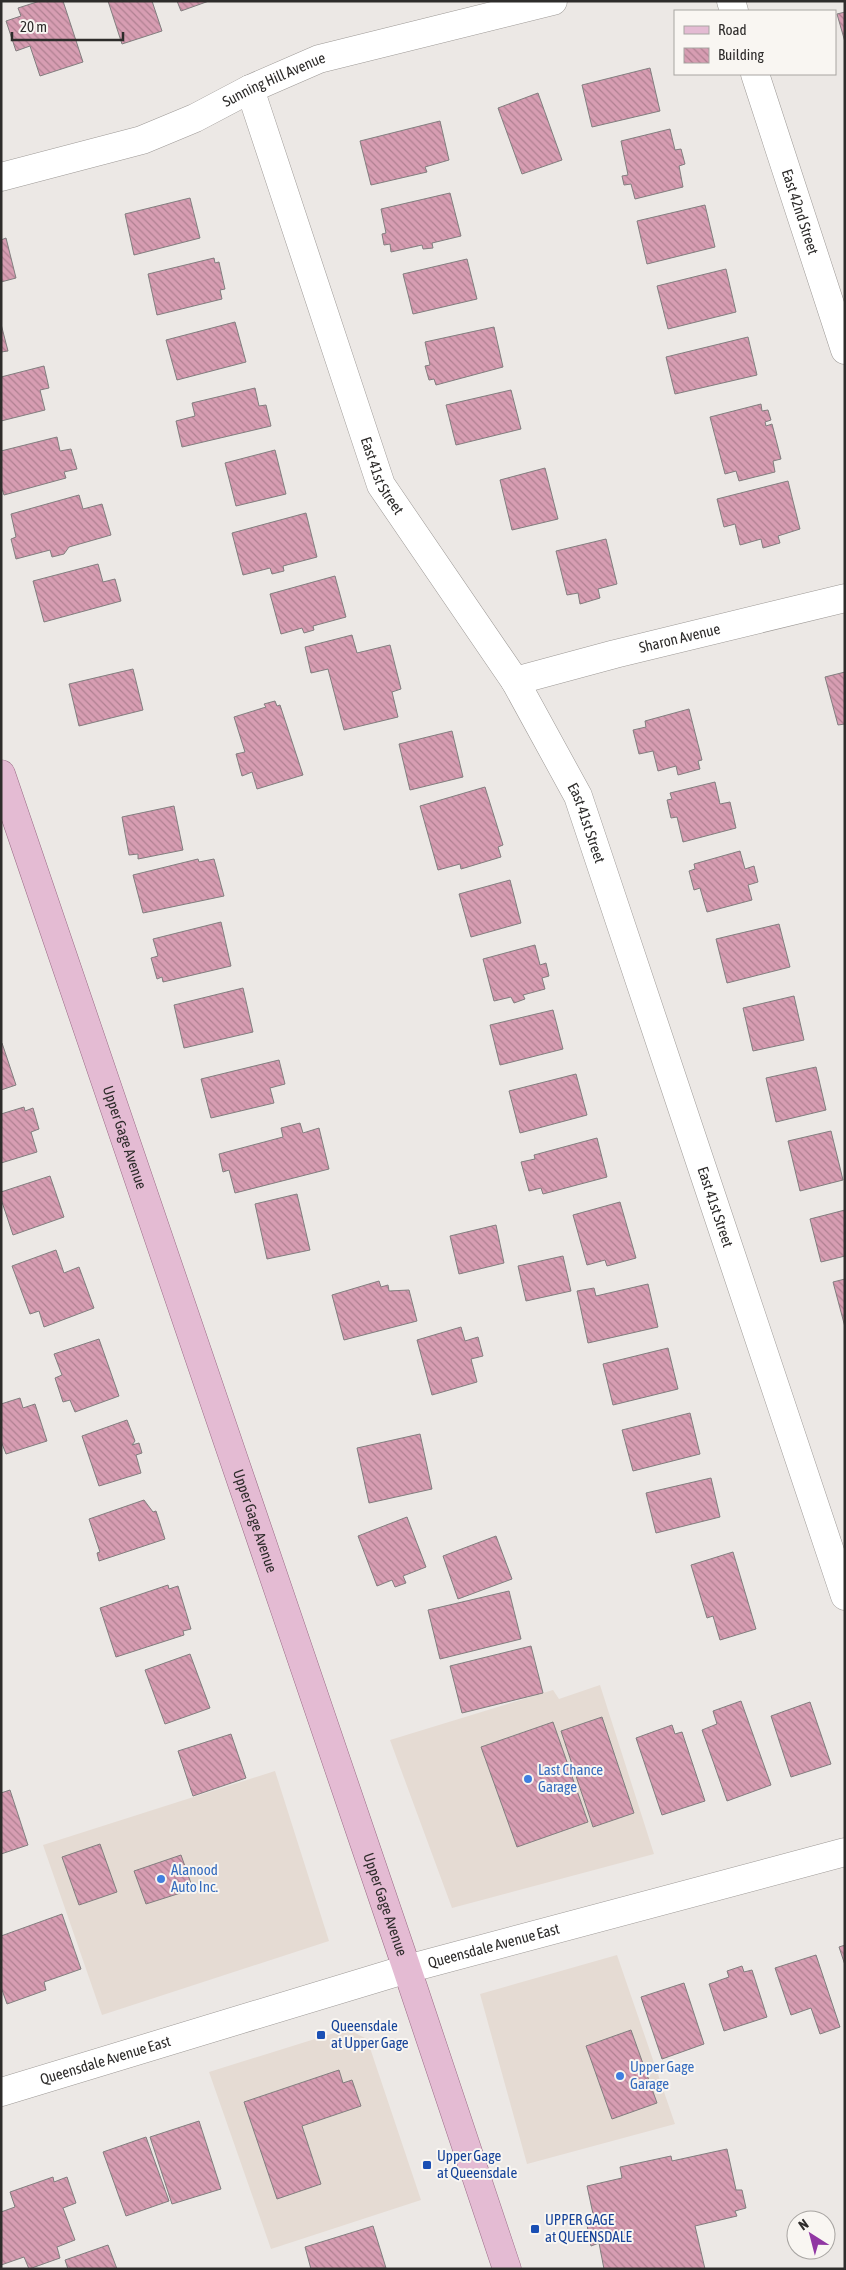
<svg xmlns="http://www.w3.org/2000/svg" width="846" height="2270" viewBox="0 0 846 2270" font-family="'Asap Condensed',sans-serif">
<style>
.built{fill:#e5dbd3}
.building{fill:url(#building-back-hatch);stroke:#827e7f}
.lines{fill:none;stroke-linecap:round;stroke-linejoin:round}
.minor-casing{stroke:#9d9996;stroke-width:29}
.major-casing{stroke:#996b85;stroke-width:29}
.minor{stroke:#fff;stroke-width:28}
.major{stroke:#e4bbd3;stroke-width:28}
.shop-dot{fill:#3f7fe0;stroke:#f9f6f2;stroke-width:2}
.transit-dot{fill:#1a4fb4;stroke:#f9f6f2;stroke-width:2}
.labels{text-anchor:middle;stroke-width:4;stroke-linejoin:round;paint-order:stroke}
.street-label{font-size:15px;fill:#2e2c2b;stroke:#f9f6f2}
.shop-label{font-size:15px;fill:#366cbe;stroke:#f9f6f2;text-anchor:start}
.transit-label{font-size:15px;fill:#164399;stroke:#f9f6f2;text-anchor:start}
</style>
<defs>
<pattern id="building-back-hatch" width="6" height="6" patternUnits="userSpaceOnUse" patternTransform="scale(1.25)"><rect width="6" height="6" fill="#d79db2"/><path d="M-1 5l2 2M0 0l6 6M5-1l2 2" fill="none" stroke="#af8091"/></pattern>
</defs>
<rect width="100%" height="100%" fill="#ece8e5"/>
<path class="built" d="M600,1685L654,1854L452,1908L390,1740L553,1690L559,1699Z
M275,1771L329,1941L102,2015L43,1845Z
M617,1955L675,2124L527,2164L480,1994Z
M347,2029L367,2039L421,2200L271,2249L209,2072Z"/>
<path class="building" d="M40,1H63L83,62L40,76L30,46L16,51L6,21L21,16L18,8Z
M108,1H152L162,31L122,44Z
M177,1H209L181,11Z
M845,12V42L837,14Z
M650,68L660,111L592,127L582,85Z
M538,93L562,160L522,174L498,108Z
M440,121L449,160L425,167L427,172L371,185L360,141Z
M670,129L675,150L681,149L685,164L679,166L683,187L635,199L631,184L624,185L622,176L628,175L621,141Z
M450,193L461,236L432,243L433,248L423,249L422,245L391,252L390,244L384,245L382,234L386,233L381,209Z
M190,198L200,238L134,255L125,214Z
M705,205L715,247L647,264L637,221Z
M6,238L16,278L1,282V240Z
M214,258L215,263L219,262L225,289L220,290L222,299L157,315L148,274Z
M467,259L477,299L413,314L403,274Z
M726,269L736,312L668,329L657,286Z
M235,322L246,362L177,380L166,340Z
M1,324L8,351L1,352Z
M494,327L503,367L436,385L434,379L429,380L425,366L430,365L425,342Z
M748,337L757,375L675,394L666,357Z
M44,366L49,388L40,390L45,410L1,421V377Z
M255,388L259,406L266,405L271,426L182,447L176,421L195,416L192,403Z
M511,390L521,429L456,445L446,405Z
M761,404L762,411L768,410L771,420L765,422L766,426L772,424L781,459L773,461L775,472L739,481L736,471L725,474L710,417Z
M57,437L60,451L71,449L77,469L64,472L66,478L4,495L1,486V451Z
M275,450L286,494L236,506L225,463Z
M545,468L558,519L512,530L500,480Z
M788,481L800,529L778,536L780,543L763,548L761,539L740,545L735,524L724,527L717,499Z
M79,495L83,509L102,504L111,535L69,547L64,554L52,557L50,550L16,559L11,539L16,537L11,514Z
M306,513L317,557L283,566L284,571L272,574L270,568L243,575L232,533Z
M606,539L617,584L598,589L600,598L580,604L578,593L567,595L556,551Z
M98,564L103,582L115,579L121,601L44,622L33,581Z
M335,576L346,617L313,626L314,630L304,633L302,628L281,634L270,594Z
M352,635L357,653L390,645L401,689L392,692L398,717L344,730L328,669L311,673L305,647Z
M133,669L143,710L79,726L69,684Z
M845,672V724L838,725L825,677Z
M275,701L277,706L280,705L303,775L257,789L252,772L242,776L236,754L245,752L234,717L266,707L264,704Z
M689,709L702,760L698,761L700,769L678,775L676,766L658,771L653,751L639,754L633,730L646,727L645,721Z
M452,731L463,777L410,790L399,744Z
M715,782L720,804L730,802L736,828L683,842L677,817L671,818L667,800L672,799L670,793Z
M485,787L503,845L498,847L501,857L461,869L460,864L438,870L420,806Z
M174,806L183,850L138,859V854L129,855L122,817Z
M740,851L745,869L754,866L758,882L748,885L752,900L707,912L700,888L694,890L689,871L695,869L694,864Z
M198,859L199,862L214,859L224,896L143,913L133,875Z
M510,880L521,923L471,937L459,894Z
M221,922L231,966L163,982L162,977L157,979L151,958L158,956L153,939Z
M779,924L790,967L727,983L716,939Z
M535,945L540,965L546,963L549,976L542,978L545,989L523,995L525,999L514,1003L511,997L494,1001L483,959Z
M243,988L253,1032L184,1048L174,1005Z
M794,996L804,1040L753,1051L743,1008Z
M553,1010L563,1049L500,1065L490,1025Z
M2,1043L16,1085L1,1090V1044Z
M279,1060L285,1084L270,1088L274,1103L211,1118L201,1079Z
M816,1067L826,1110L776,1122L766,1078Z
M576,1074L587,1115L520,1133L509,1091Z
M24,1107L25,1111L33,1108L39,1129L31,1132L37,1152L1,1163V1114Z
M300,1123L303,1133L319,1128L329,1169L235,1193L229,1170L223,1172L219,1154L283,1137L281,1128Z
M831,1131L843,1180L800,1191L788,1141Z
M597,1138L607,1177L543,1194L541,1188L529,1191L521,1162L535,1159L534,1155Z
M50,1176L64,1217L13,1235L1,1199V1192Z
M297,1194L310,1250L267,1259L255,1204Z
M620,1202L636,1258L607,1266L605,1260L587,1265L573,1215Z
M845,1210V1256L821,1262L810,1219Z
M496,1225L504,1263L459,1274L450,1236Z
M56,1250L64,1273L79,1267L94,1308L44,1327L39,1311L30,1314L12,1266Z
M563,1256L571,1291L526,1301L518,1266Z
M845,1279V1327L833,1282Z
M379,1281L381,1287L388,1285L389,1291L409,1290L417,1321L344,1340L332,1295Z
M648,1284L658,1327L588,1343L577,1291L594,1288L596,1296Z
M461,1327L465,1341L478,1337L483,1356L471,1359L477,1382L432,1395L417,1340Z
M99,1339L119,1396L75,1412L70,1400L63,1402L55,1378L62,1375L54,1354Z
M668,1348L678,1389L613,1405L603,1364Z
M20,1398L23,1408L35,1404L47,1441L6,1454L1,1441V1404Z
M690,1413L700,1454L633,1471L622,1430Z
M127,1420L135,1441L132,1445L139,1443L142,1453L136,1455L141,1473L99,1486L82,1436Z
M420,1434L432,1489L369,1503L357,1448Z
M711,1478L720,1517L656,1533L646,1493Z
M144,1500L153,1512L156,1511L165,1539L99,1561L97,1553L100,1552L89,1519Z
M407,1517L426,1567L403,1576L406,1583L395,1587L392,1580L377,1586L358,1536Z
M496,1536L512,1579L458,1599L443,1556Z
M733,1552L756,1629L720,1640L713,1616L707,1618L691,1565Z
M168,1585L169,1589L178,1586L191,1629L183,1631L184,1635L116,1657L100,1608Z
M509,1591L521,1639L440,1659L428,1610Z
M531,1646L543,1693L462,1713L450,1666Z
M190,1654L210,1708L165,1724L145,1670Z
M741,1701L771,1785L727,1801L702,1730L717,1724L713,1711Z
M810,1702L831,1764L791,1777L771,1716Z
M602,1717L634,1813L593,1827L561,1731Z
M553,1722L588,1822L517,1847L481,1747Z
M672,1725L675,1734L682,1732L705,1801L662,1815L636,1738Z
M231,1734L246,1778L193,1796L178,1751Z
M10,1790L28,1845L1,1854V1793Z
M100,1844L117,1892L79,1905L62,1857Z
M181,1855L193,1889L146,1904L134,1871Z
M62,1914L81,1969L44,1982L46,1990L7,2004L1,1987V1936Z
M845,1945V1965L839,1947Z
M816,1955L840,2027L820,2034L811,2008L791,2015L775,1968Z
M742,1966L744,1972L752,1970L767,2017L724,2031L709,1984L729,1977L727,1971Z
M684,1983L704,2044L662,2059L641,1997Z
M631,2030L657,2103L612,2119L586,2046Z
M339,2070L343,2083L352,2080L361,2106L302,2126L321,2184L277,2199L244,2102Z
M199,2121L221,2189L172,2204L150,2137Z
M146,2137L169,2201L126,2216L103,2152Z
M727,2149L736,2190H742L746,2208L735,2211L737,2216L695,2226L705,2269H604L599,2243L591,2246L587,2225L595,2223L587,2186L622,2178L620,2167L671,2156L672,2161Z
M53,2177L54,2182L67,2177L76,2203L63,2208L75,2240L57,2247L60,2258L29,2269L24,2257L1,2265V2212L15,2207L10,2192Z
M373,2226L386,2268L311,2269L305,2247Z
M108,2245L117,2269H68L65,2260Z"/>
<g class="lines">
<g class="minor-casing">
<g id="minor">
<path d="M731,1L734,11"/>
<path id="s1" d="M755,74L845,350"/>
<path id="s2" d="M250,89L381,485L515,681L578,796L845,1596"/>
<path id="s3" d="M1,177L142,140L195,118L250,89L319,59L553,1"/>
<path id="s4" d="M515,681L615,654L845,598"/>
<path id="s5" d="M1,2092L407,1969L845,1852"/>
</g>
</g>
<g class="major-casing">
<g id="major">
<path id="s6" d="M1,774L407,1969L507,2269"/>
</g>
</g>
<use href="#minor" class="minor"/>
<use href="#major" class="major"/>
</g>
<g class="shop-dot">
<circle cx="528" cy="1779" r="5"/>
<circle cx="161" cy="1879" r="5"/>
<circle cx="620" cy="2076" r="5"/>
</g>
<g class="transit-dot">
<rect x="316" y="2030" width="10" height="10" rx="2.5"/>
<rect x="422" y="2160" width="10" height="10" rx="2.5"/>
<rect x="530" y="2224" width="10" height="10" rx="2.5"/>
</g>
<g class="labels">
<g class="street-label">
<text dy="5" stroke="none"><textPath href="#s3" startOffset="291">Sunning Hill Avenue</textPath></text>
<text dy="5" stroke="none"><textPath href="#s1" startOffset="145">East 42nd Street</textPath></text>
<text dy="5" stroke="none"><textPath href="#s2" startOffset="409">East 41st Street</textPath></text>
<text dy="5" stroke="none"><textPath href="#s4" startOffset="170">Sharon Avenue</textPath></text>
<text dy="5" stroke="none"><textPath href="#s2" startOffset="814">East 41st Street</textPath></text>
<text dy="5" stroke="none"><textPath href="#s6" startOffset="384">Upper Gage Avenue</textPath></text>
<text dy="5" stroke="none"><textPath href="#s2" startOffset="1219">East 41st Street</textPath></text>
<text dy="5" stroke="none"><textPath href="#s6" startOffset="789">Upper Gage Avenue</textPath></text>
<text dy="5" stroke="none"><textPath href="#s6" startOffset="1194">Upper Gage Avenue</textPath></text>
<text dy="5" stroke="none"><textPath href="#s5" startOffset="514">Queensdale Avenue East</textPath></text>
<text dy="5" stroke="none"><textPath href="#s5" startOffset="109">Queensdale Avenue East</textPath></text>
</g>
<g class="shop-label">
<text x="538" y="1775">Last Chance<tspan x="538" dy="17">Garage</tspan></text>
<text x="171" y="1875">Alanood<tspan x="171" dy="17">Auto Inc.</tspan></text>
<text x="630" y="2072">Upper Gage<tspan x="630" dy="17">Garage</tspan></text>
</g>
<g class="transit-label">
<text x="331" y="2031">Queensdale<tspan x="331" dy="17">at Upper Gage</tspan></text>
<text x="437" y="2161">Upper Gage<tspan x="437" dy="17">at Queensdale</tspan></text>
<text x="545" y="2225">UPPER GAGE<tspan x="545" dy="17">at QUEENSDALE</tspan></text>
</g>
</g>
<rect width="846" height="2270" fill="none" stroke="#2e2c2b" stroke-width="5"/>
<rect x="674" y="10" width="162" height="65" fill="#f9f6f2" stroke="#a8a5a2"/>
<rect x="684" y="26" width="25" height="8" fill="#e4bbd3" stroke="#a8a5a2"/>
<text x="718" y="35" font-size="15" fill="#2e2c2b">Road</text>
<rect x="684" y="48" width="25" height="15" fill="url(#building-back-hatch)" stroke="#a8a5a2"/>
<text x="718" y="60" font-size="15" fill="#2e2c2b">Building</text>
<g transform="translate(811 2235) rotate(324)"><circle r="24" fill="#f9f6f2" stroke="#a8a5a2"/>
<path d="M0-4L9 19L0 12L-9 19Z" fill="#9137a3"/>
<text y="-8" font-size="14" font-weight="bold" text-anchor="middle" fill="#2e2c2b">N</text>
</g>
<path d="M12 32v8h111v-8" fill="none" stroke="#2e2c2b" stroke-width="2.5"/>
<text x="20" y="32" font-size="15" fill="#2e2c2b" stroke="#f9f6f2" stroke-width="4" paint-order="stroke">20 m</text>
</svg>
